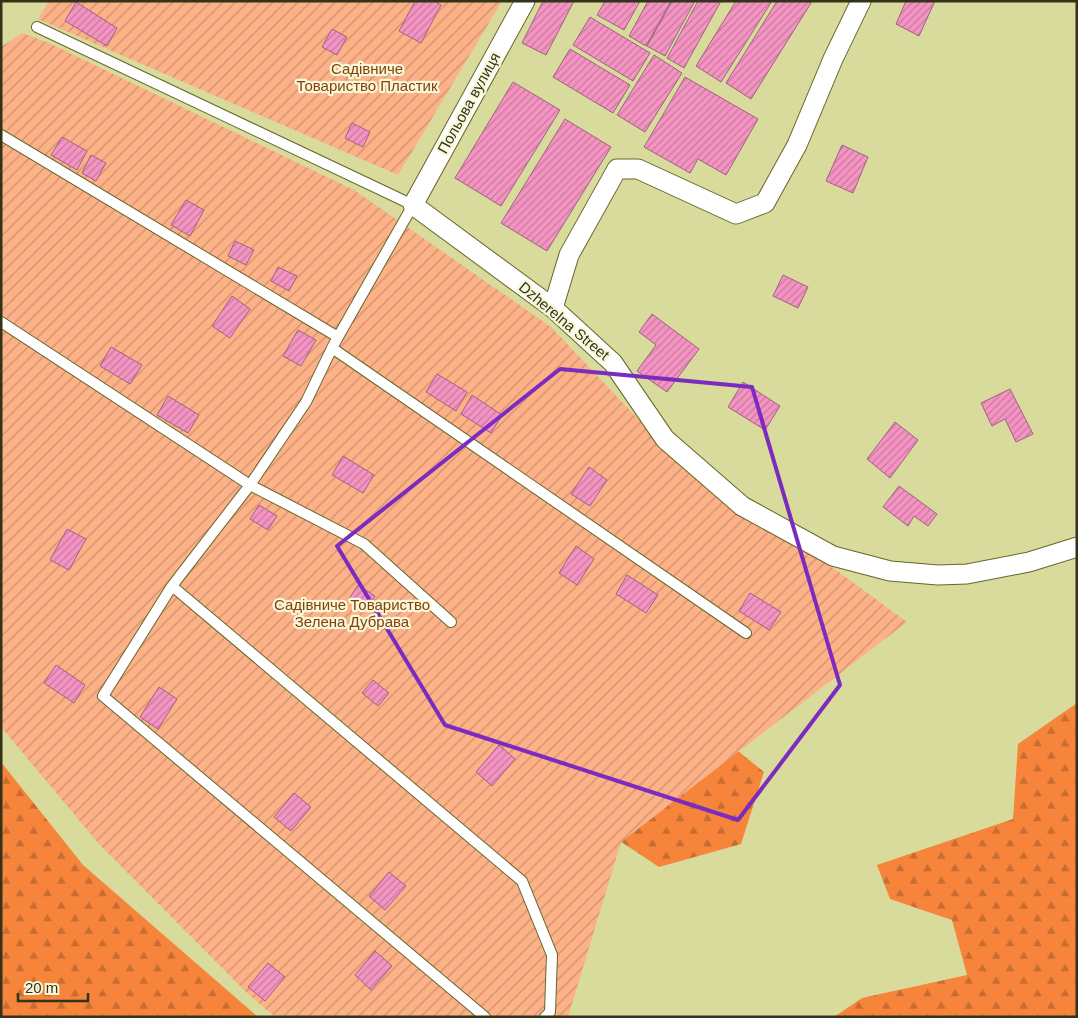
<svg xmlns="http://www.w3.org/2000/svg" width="1078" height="1018" viewBox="0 0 1078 1018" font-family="Helvetica,sans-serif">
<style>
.forest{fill:url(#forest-firs)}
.garden{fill:url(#garden-furrows)}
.building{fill:url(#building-hatch);stroke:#9c637e}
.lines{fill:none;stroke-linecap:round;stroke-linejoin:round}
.lane-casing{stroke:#656629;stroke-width:12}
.street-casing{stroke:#656629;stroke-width:21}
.lane{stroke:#fff;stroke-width:10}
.street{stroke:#fff;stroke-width:19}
.marked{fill:none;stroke:#7b2cbf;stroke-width:4;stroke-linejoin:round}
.labels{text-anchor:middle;stroke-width:4.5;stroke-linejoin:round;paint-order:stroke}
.park-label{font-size:15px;fill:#873e08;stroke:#f8f9da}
.street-label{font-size:15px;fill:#323319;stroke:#f8f9da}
</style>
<defs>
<pattern id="forest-firs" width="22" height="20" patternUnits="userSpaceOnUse" patternTransform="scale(1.25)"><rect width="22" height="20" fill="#f6843b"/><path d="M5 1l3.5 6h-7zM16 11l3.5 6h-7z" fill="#c86d31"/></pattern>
<pattern id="garden-furrows" width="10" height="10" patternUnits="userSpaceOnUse" patternTransform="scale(1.25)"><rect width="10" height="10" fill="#fdb187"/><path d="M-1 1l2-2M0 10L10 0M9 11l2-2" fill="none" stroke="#cd916e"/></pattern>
<pattern id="building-hatch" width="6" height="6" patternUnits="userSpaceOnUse" patternTransform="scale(1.25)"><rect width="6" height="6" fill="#f593c3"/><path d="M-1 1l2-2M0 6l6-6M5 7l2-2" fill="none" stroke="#c7799e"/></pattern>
</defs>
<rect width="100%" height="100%" fill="#d8db9b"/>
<path class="forest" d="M1077,703V1017H834L862,998L967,975L952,920L890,899L877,865L1013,819L1018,744Z
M691,713L764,772L741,844L659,867L590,821Z
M1,762L83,865L258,1017H1Z"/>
<path class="garden" d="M49,1H502L398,175L38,19Z
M22,33L49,43L354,190L551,327L658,440L907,622L621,842L568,1017H275L246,992L99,844L1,727V47Z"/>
<path class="building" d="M415,1H434L441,5L421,43L399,31Z
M543,1H574L546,55L522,43Z
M605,1H640L624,30L597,15Z
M648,1H671L646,46L629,36Z
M672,1H695L665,56L647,46Z
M698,1H721L684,68L667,58Z
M736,1H772L721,82L696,66Z
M777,1H808L811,3L751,99L726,83Z
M906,1H935L919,36L896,24Z
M76,2L117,28L107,46L65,21Z
M590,17L650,53L633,81L573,45Z
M332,29L347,37L337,55L322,47Z
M570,49L630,85L613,113L553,77Z
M654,55L682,73L645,132L617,115Z
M685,77L758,119L726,175L698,159L690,173L644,147Z
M513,82L560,110L501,206L455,178Z
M565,119L611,147L547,251L501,223Z
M352,123L370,132L363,147L345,138Z
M62,137L87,151L77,170L51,155Z
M842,145L868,157L853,193L826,181Z
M91,155L106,163L96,181L82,173Z
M186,200L204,210L190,236L171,225Z
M235,241L254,250L246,265L228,256Z
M278,267L297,276L289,291L271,281Z
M783,275L808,287L798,308L773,296Z
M232,296L250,309L230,338L212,326Z
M652,314L699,349L667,392L637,371L656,345L639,332Z
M298,330L316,340L301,366L283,356Z
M111,347L142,365L130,384L100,366Z
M437,374L467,392L456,411L426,392Z
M743,382L780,406L765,430L728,407Z
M1010,389L1033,434L1016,442L1005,419L992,426L981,403Z
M472,395L502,415L491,433L461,414Z
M168,396L199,415L188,433L157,415Z
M895,422L918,440L890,478L867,459Z
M343,456L374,475L363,493L332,475Z
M589,467L607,480L590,506L571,494Z
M899,486L937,514L928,526L914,516L908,526L883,507Z
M259,505L277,516L268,530L250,519Z
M67,529L86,539L69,570L50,560Z
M576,546L594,559L577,585L559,573Z
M627,575L658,595L646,613L616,594Z
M358,585L375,596L367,610L349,599Z
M750,593L781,612L769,630L739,611Z
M56,665L85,685L74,703L44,683Z
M373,680L389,693L378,706L362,693Z
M159,687L177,699L158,729L140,717Z
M499,745L515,759L492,786L476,772Z
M294,793L311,807L291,831L274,817Z
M389,872L406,886L385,910L369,896Z
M375,951L392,966L371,990L355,975Z
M268,963L285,977L265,1001L248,987Z"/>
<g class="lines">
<g class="lane-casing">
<path id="lane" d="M37,27L413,205L338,337
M1,135L338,337L332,348L746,633
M1,322L250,485L364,544L451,622
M332,348L306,402L250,485L172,586L103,696L485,1017
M172,586L522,881L552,955L550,1012L545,1017"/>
</g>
<g class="street-casing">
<path id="street" d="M525,1L413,205L553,308L613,363L665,439L742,506L833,556L890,571L938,575L967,574L1029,562L1077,547
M553,308L569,255L617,169H638L736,214L765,203L797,145L833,59L861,1"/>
</g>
<use href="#lane" class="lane"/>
<use href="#street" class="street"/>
</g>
<path class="marked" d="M560,369L752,387L840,685L738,820L445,725L337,546Z"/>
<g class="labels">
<g class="park-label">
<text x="367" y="74">Садівниче<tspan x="367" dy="17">Товариство Пластик</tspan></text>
<text x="352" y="610">Садівниче Товариство<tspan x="352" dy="17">Зелена Дубрава</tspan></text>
</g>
<g class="street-label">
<text transform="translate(469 103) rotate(-61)" y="5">Польова вулиця</text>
<text transform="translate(564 321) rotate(40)" y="5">Dzherelna Street</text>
</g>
</g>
<rect width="1078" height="1018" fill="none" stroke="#323319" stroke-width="5"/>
<path d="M18 993v8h70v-8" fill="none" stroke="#323319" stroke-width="2.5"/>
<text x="25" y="993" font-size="15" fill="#323319" stroke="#f8f9da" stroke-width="4" paint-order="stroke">20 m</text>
</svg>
